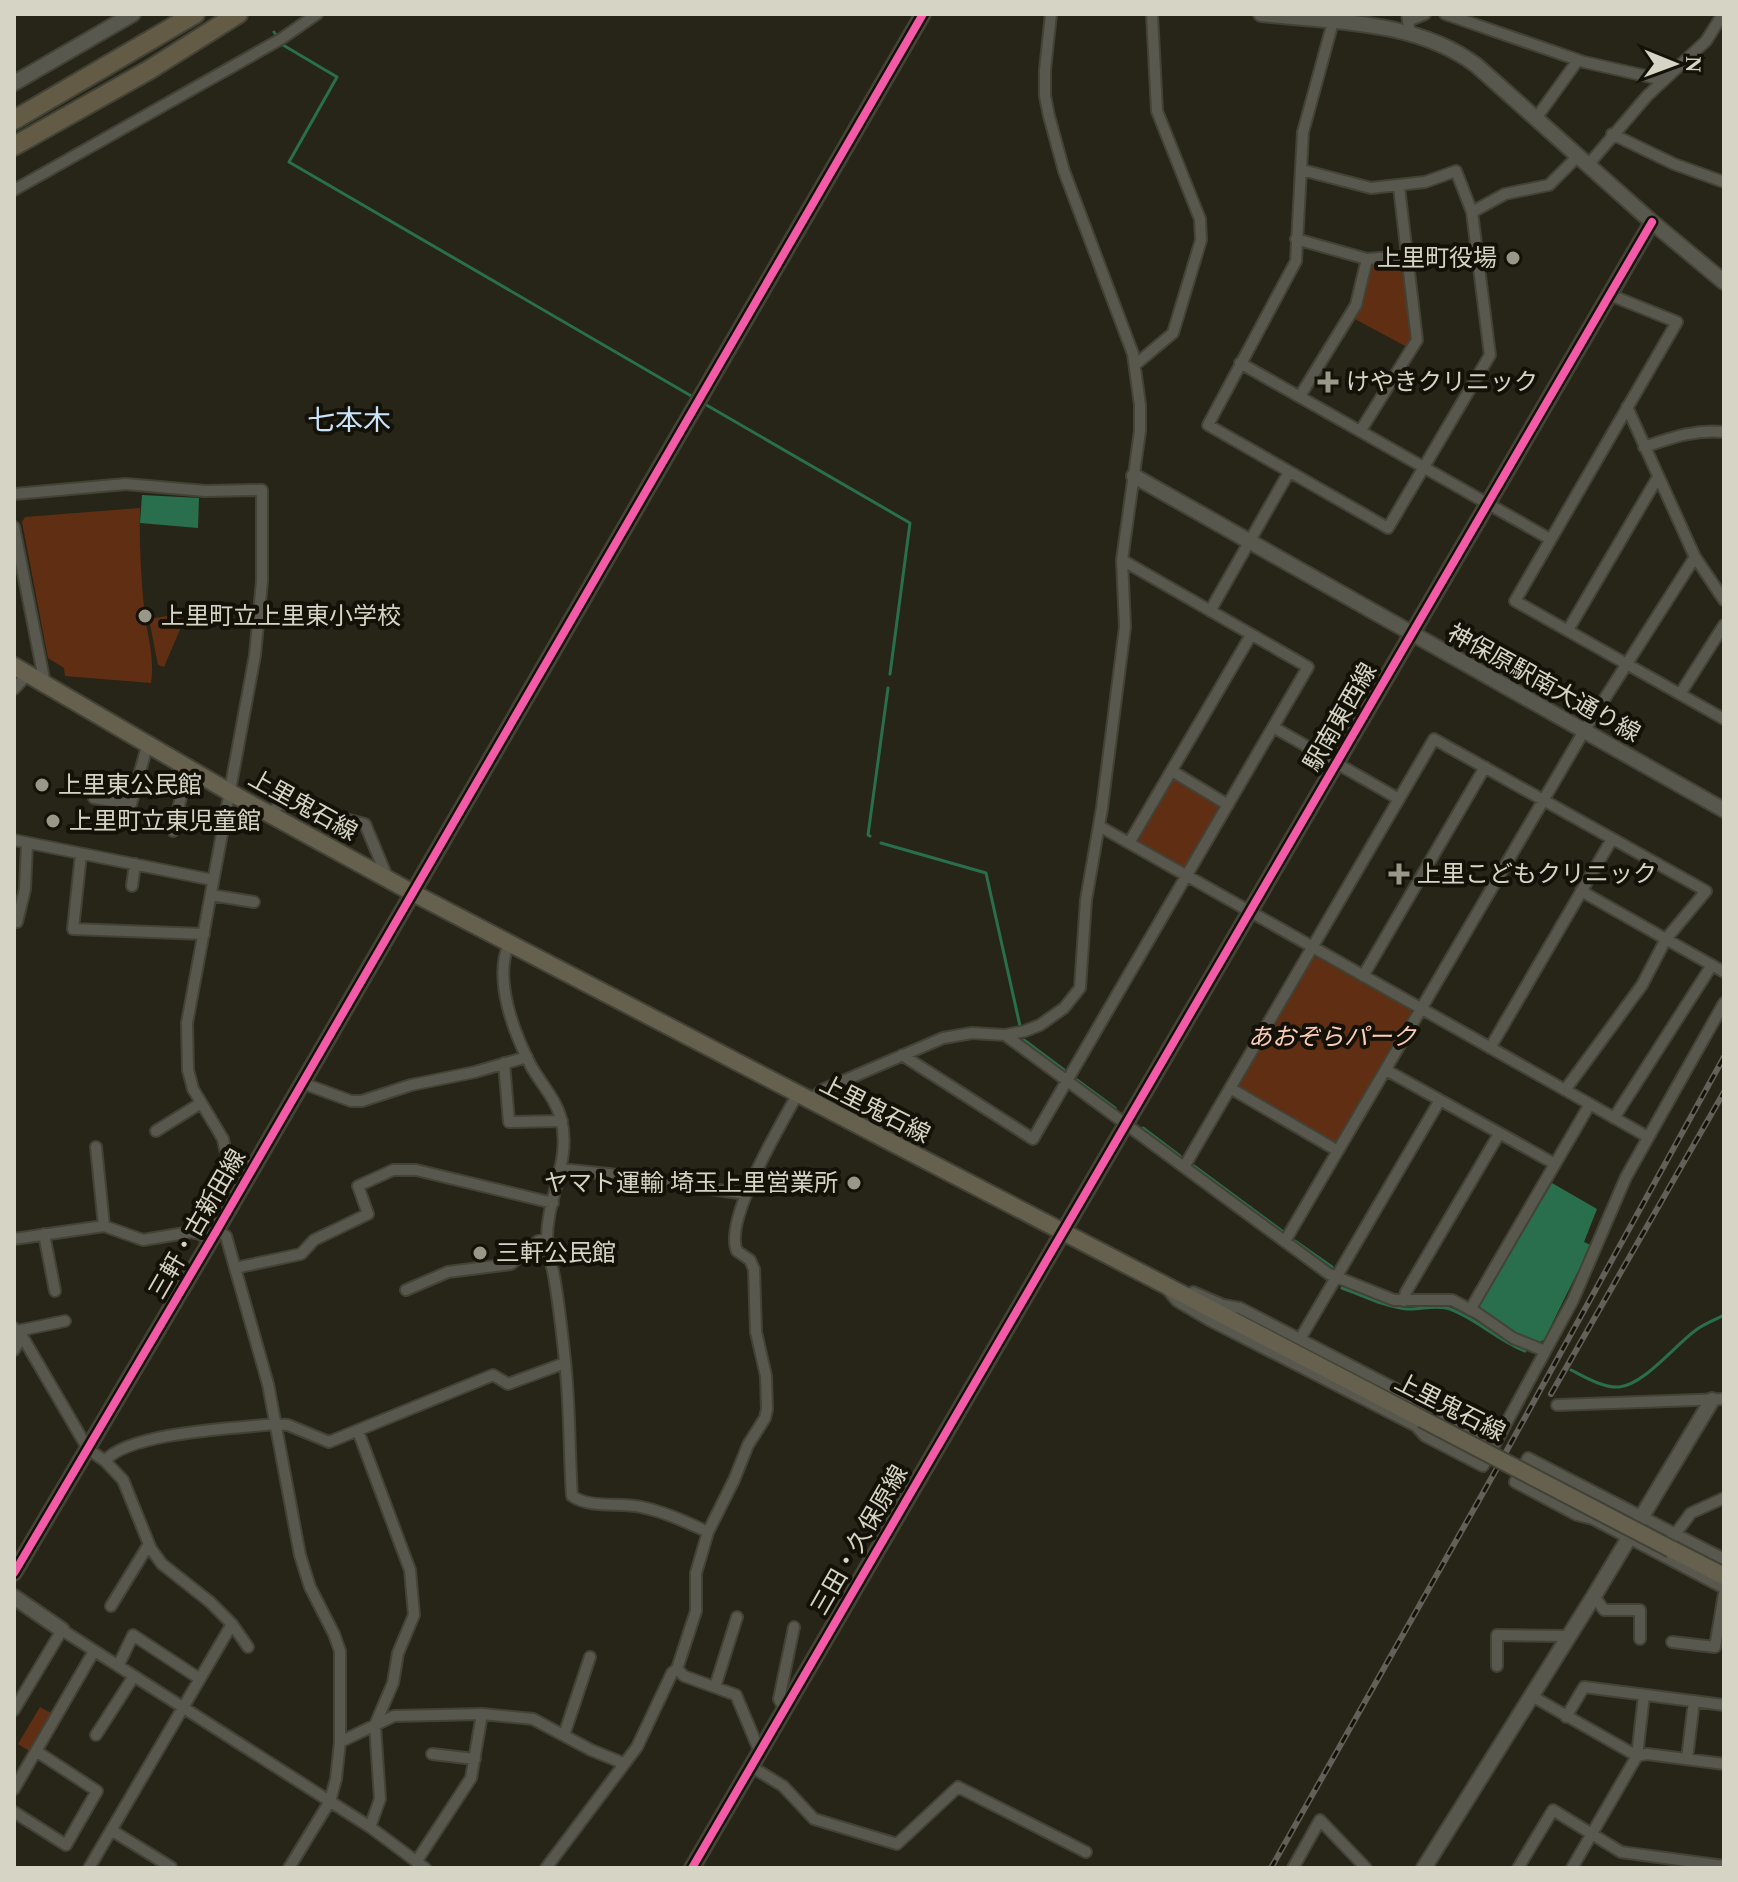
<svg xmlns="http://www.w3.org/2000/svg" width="1738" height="1882" viewBox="0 0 1738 1882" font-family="'Times New Roman','Noto Sans JP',serif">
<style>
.green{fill:#602f13}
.water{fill:#2a6f4d}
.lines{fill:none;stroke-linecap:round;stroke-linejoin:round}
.stream{stroke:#2a6f4d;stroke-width:3}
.street-casing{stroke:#434236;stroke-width:14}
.secondary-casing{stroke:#434236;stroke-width:18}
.primary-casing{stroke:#434236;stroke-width:20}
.highway-casing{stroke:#434236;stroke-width:22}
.street{stroke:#59584e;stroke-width:10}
.secondary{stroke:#59584e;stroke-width:14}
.primary{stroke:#66604e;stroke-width:16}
.highway{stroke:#635b45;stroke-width:18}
.rail-casing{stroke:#626058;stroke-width:6}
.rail{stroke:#141208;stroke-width:3;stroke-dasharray:9;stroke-linecap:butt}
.primary-bridge-casing{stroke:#434236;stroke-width:20;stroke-linecap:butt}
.primary-bridge{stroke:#66604e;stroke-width:16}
.cycleway-casing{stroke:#141208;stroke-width:13}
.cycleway{stroke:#f35aa7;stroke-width:8}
.poi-dot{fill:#999788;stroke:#141208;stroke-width:3}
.labels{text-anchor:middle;stroke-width:8;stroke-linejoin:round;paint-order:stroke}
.poi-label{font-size:24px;fill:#d6d5c5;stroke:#141208;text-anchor:start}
.street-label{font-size:24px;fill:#d6d5c5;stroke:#141208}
.park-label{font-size:24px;font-style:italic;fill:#fcceb9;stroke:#141208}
.quarter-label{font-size:28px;fill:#cae3f9;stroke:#141208}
</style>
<rect width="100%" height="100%" fill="#272517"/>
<path class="green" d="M1399,259L1404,263L1411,339L1407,347L1353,318L1370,263Z
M140,508C139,542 141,575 144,609C147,635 155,657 151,683L65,676L64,668L48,658L22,522L25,517Z
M179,614L181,627L164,667L158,665L149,619Z
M1177,778L1220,804L1221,808L1187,867L1182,869L1138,844L1137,839L1172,780Z
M1316,957L1411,1010L1412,1015L1338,1142L1333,1143L1239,1088L1238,1084L1311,959Z
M40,1707L53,1714L31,1752L18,1744Z"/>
<path class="water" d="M142,495L199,498L198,528L140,523Z
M1552,1183L1597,1209L1584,1242L1591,1245L1544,1340L1540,1342L1516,1333L1480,1309V1304Z"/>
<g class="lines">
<path class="stream" d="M274,32L283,45L337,77L289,162L693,397
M703,403L910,523L890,674
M870,836L868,835L888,688
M881,843L986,873L1020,1026
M1024,1040L1064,1070
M1077,1080L1115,1108
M1143,1128L1180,1156
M1194,1166L1282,1231
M1295,1241L1332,1267
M1342,1288C1362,1295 1385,1307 1407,1309C1421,1310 1436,1304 1450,1309C1477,1319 1497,1340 1525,1351
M1571,1370C1585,1377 1603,1388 1619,1387C1645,1384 1675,1345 1696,1330C1704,1324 1715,1320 1724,1315"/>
<g class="street-casing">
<path id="street" d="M1407,14L1410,33
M1445,14L1584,62L1664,80
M1408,21L1425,14
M1537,117L1578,60
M1612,134L1674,164L1724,182
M1588,165L1647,96L1706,41L1723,14
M1302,170L1371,188L1425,182L1456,171L1472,212L1490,355L1388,528L1208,425L1296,261L1303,132L1333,22
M14,190L281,39L317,14
M1472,212L1505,194L1549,185L1578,156
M1296,239L1367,259L1406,256
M1610,295L1677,322L1515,601L1724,719
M1240,363L1550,539
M1135,365L1173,333L1201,240L1200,219L1157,111L1152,14
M1300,396L1356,305L1367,259
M1627,407L1695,557L1724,600
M1361,430L1417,340L1399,187
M1644,447C1671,438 1695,429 1724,432
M14,494L126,484L205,491L262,490V581L255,655L187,1023L188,1070L193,1089L223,1139L225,1149L230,1155L253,1167
M14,527L45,684
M1210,611L1289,472
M1568,630L1658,477
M14,689L28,674
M1680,694L1724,625
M1273,727L1399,799
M1172,771L1228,805
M94,798L131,804L148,743
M270,814L280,804H286L365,824L388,879
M1099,826L1648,1137
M173,831L188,767
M14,840L213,880
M1129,843L1251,635
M81,854L73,929L204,934
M132,886L135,864
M1581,891L1724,972
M211,895L254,902
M17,922L25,889L27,844
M509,944C493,979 514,1033 531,1066C541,1084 556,1099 561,1119C572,1160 546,1200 547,1240C547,1252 552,1264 554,1276C559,1304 562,1333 565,1361C570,1406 569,1451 572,1496C591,1509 619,1502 641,1507C665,1512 686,1522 708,1532
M1363,976L1485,767
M1005,1035L1329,1274L1394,1300H1452L1477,1313L1513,1338L1545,1351
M1490,1048L1612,839
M902,1055L1033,1139L1308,667L1122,560
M504,1063L509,1122L562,1121
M1386,1070L1555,1164
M302,1083L351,1101H362L411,1085L475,1072L527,1057
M1230,1088L1338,1151
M809,1101L822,1090L943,1038L972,1033L1005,1035L1025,1031L1040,1025L1064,1008L1080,988L1086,900L1102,808L1125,627L1122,560L1140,431V405L1133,354L1064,171L1049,116L1045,96V70L1051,14
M1614,1118L1712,965
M156,1131L201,1103
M96,1147L104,1226
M1184,1167L1434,739L1706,891L1666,939L1642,985L1565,1090
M560,1169L609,1174L745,1194
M217,1230L226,1236L268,1384L300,1555L310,1587L334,1634L340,1651V1742L336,1779L330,1801L289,1868
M44,1234L55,1291
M14,1239L104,1226L143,1240L191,1232L200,1234L210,1241
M1285,1241L1584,731L1695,557
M235,1268L301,1254L314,1240L368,1214L358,1186L393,1170H416L553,1203
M1167,1289L1177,1301L1209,1320L1416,1426L1425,1436L1483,1466L1573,1300L1626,1177L1724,1003
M406,1290L448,1272L511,1264L538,1241L547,1239
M1193,1292L1223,1305L1240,1308L1496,1441
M1404,1301L1406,1292L1499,1134
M1470,1310L1590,1104
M14,1328L22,1336L88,1449L105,1461L123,1480L151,1549L162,1564L210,1602L232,1624L248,1647
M17,1331L65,1321
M1300,1339L1440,1100
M14,1350L22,1336
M1557,1405L1724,1399
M358,1431L410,1570L414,1615L398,1653L393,1683L375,1725L380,1799L370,1827
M105,1461C129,1432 238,1428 276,1424L288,1425L329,1442L493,1375L508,1384L565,1363
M1673,1537L1691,1513L1724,1498
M1724,1559L1528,1458L1515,1482L1577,1515L1593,1519L1724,1588
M1594,1596L1604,1610H1640V1639
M111,1606L149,1544
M1672,1642L1715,1647L1724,1594
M118,1666L133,1635L200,1679
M1497,1666V1635L1568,1636
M677,1669L684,1676L736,1695L759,1750
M715,1687L737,1617
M1530,1695L1637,1756L1647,1754L1724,1764
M784,1708L779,1699L794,1627
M14,1710L62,1630L370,1827L425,1868
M1566,1717L1584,1687L1724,1705
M96,1735L134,1676
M564,1735L590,1657
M340,1742L394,1716L482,1714L533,1719L591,1750L623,1763
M432,1754L475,1759
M1687,1759L1694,1701
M750,1766L783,1786L814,1819L897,1844L958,1787L1086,1852
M14,1789L94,1651
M14,1812L66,1845L97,1791L36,1751
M111,1830L171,1867
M416,1862L471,1778L482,1714
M89,1868L232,1624
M546,1868L637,1747L672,1673L677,1669L696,1611V1573L708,1532L734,1480L748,1445L765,1418L767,1409L766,1376L756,1332L754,1269L750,1260L737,1251C723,1220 781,1125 797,1095
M1293,1868L1320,1820L1366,1868
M1518,1868L1553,1810L1621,1852L1724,1866
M1572,1868L1637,1756L1644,1695"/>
</g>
<g class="secondary-casing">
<path id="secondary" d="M1261,14C1333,22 1416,20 1476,65L1652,222L1724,282
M14,83L133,14
M1134,476L1724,810
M14,1573L217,1230L923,14
M14,1597L62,1630
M692,1868L1652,222
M1424,1868L1594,1596L1712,1400"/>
</g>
<g class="primary-casing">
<path id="primary" d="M14,666L231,793L413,893L1422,1419
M1671,1549L1724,1576"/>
</g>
<g class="highway-casing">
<path id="highway" d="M14,120L195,14
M14,146L149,70L238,14"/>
</g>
<use href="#street" class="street"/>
<use href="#secondary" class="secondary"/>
<use href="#primary" class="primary"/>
<use href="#highway" class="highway"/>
<g class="rail-casing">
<path id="rail" d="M1551,1394L1724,1092
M1271,1868L1496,1470L1724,1057"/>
</g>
<use href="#rail" class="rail"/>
<g class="primary-bridge-casing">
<path id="primary-bridge" d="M1422,1419L1671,1549"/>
</g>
<use href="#primary-bridge" class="primary-bridge"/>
<g class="cycleway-casing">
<path id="cycleway" d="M14,1573L217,1230L923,14
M692,1868L1652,222"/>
</g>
<use href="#cycleway" class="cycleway"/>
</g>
<g class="poi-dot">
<circle cx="1513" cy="258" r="8"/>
<path d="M1324 370h8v8h8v8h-8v8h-8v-8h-8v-8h8z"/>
<circle cx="145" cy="616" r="8"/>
<circle cx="42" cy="785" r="8"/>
<circle cx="53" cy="821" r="8"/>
<path d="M1395 862h8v8h8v8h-8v8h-8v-8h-8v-8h8z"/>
<circle cx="854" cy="1183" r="8"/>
<circle cx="480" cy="1253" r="8"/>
</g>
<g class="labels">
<g class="poi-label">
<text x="1497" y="266" text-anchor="end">上里町役場</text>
<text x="1346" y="390">けやきクリニック</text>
<text x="161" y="624">上里町立上里東小学校</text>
<text x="58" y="793">上里東公民館</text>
<text x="69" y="829">上里町立東児童館</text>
<text x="1417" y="882">上里こどもクリニック</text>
<text x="838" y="1191" text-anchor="end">ヤマト運輸 埼玉上里営業所</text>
<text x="496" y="1261">三軒公民館</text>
</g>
<g class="street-label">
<text transform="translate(1544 683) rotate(29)" y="8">神保原駅南大通り線</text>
<text transform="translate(1340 717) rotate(-60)" y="8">駅南東西線</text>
<text transform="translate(303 805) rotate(29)" y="8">上里鬼石線</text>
<text transform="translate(875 1109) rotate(27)" y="8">上里鬼石線</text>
<text transform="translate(197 1224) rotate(-60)" y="8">三軒・古新田線</text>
<text transform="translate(1450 1407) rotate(27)" y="8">上里鬼石線</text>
<text transform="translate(859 1540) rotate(-60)" y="8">三田・久保原線</text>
</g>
<g class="park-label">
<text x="1332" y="1045">あおぞらパーク</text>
</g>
<g class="quarter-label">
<text x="349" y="430">七本木</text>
</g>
</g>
<rect width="1738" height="1882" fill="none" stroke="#d6d5c5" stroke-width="32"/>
<g transform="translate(1674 64) rotate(91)" stroke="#141208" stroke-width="6" paint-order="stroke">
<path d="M0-6L14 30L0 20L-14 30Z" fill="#d6d5c5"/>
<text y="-12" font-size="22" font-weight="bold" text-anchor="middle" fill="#d6d5c5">N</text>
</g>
</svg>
